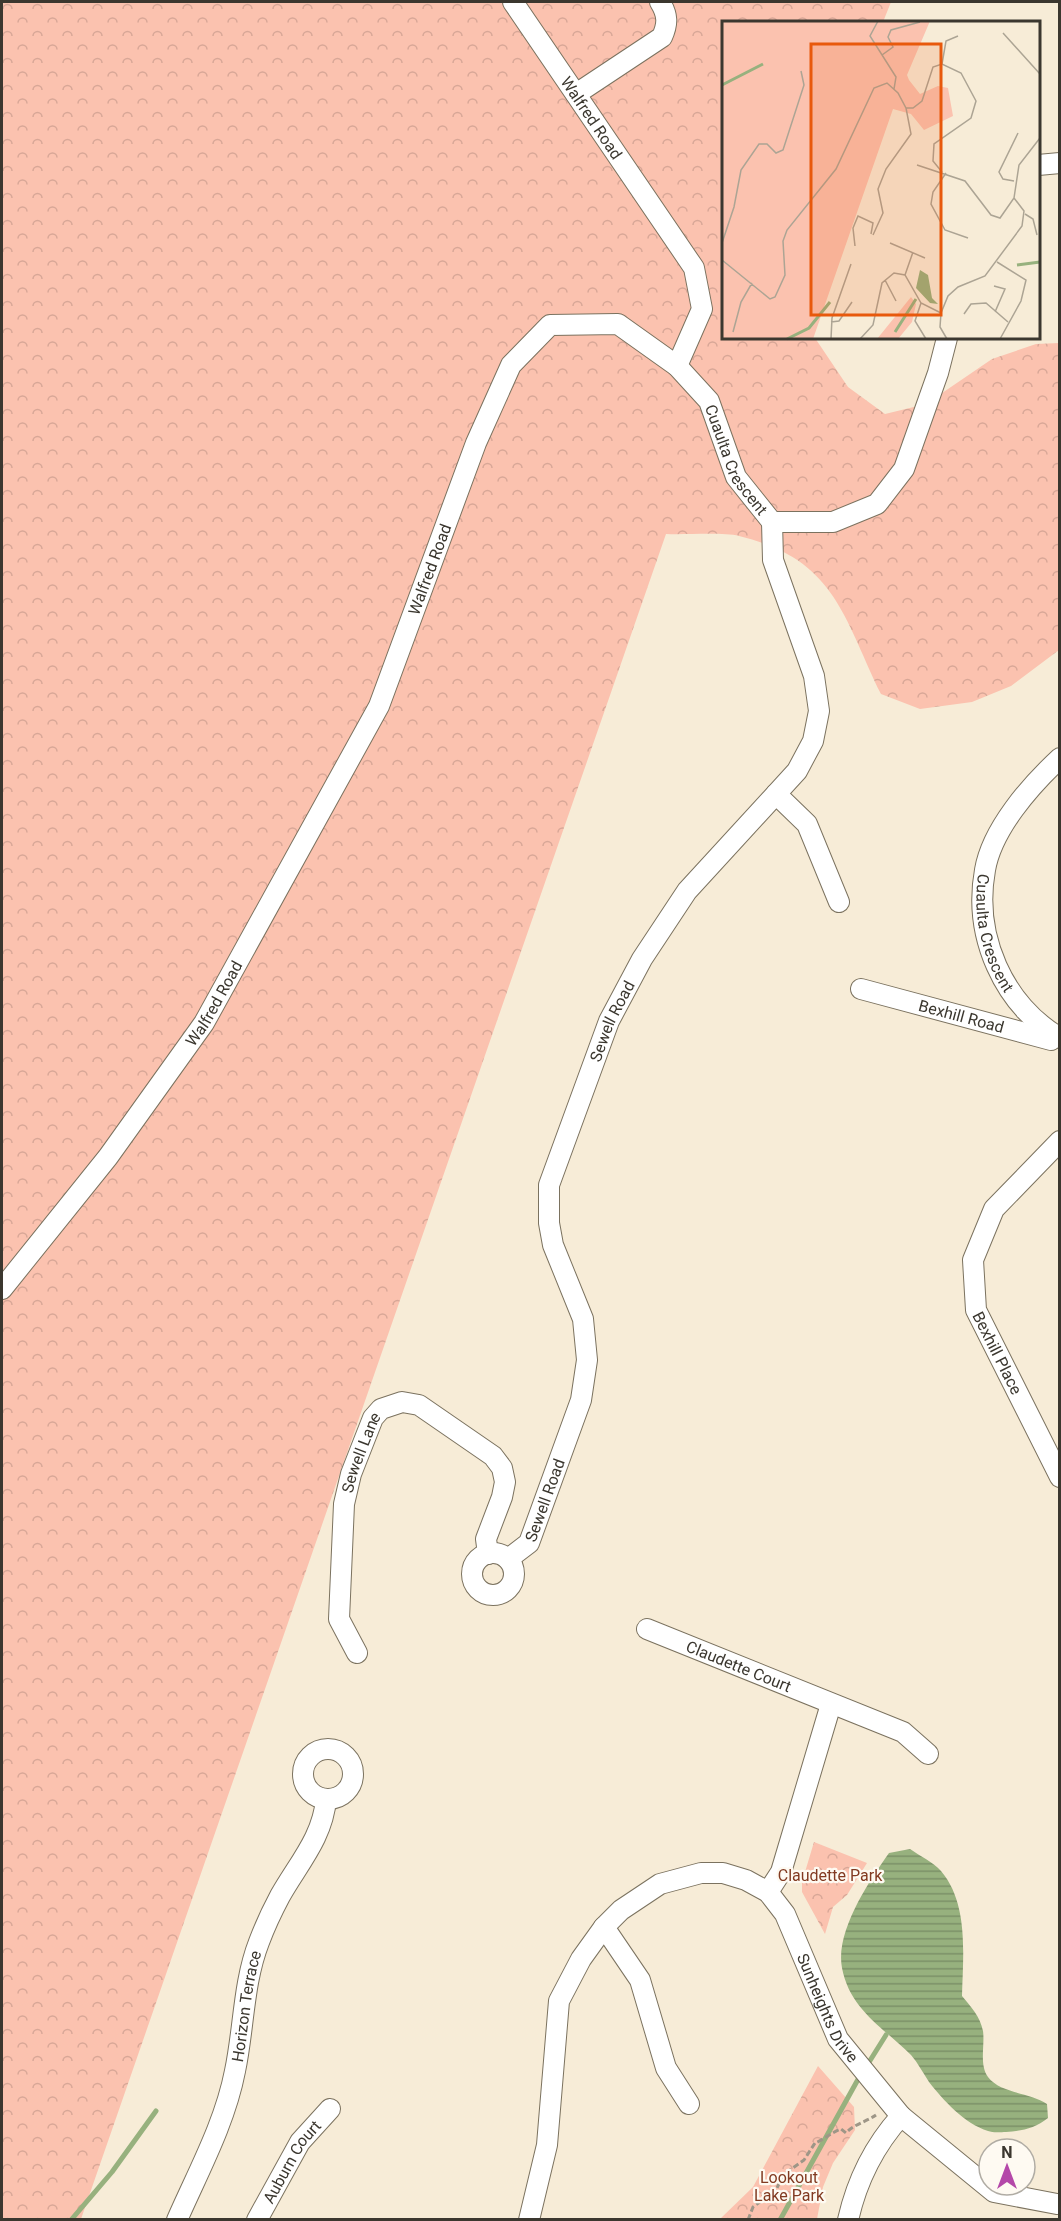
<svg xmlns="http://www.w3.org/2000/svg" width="1061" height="2221" viewBox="0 0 1061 2221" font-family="Roboto,sans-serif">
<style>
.forest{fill:url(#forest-crowns)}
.water{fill:url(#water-rules)}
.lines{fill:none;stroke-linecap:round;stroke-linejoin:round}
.stream{stroke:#97b17e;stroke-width:5}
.minor-casing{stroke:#7b725f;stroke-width:22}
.path{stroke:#9e9687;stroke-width:3;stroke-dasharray:6 3;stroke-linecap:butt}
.minor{stroke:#fff;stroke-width:20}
.labels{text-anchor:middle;stroke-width:4.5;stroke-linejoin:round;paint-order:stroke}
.street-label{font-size:16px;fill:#3b372f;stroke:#fefaf2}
.park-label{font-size:16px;fill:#823a21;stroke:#fefaf2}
.inset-river{fill:none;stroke:#97b17e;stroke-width:3}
.inset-road{fill:none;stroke:#aca494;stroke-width:1.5}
.view{fill:#e8590c;fill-opacity:0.15;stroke:#e8590c;stroke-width:3}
.inset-edge{fill:none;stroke:#3b372f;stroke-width:3}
</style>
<defs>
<pattern id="forest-crowns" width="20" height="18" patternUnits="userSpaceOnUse" patternTransform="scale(1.5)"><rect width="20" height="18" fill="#fbc2af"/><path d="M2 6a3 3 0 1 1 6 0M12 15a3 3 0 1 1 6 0" fill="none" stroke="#d8a797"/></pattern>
<pattern id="water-rules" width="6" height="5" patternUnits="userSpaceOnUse" patternTransform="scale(1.5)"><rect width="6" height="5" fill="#97b17e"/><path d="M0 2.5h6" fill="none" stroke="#7c9168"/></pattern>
</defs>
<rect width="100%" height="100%" fill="#f7ecd7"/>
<path class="forest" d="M2,2H891L883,22H724V338H815L848,387L885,414L926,404L992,359L1036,344L1059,343V650L1011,686L972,702L920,709L881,694C843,616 835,559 739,536C723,532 685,535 666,534L81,2219L2,2220Z
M814,1842L867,1863L847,1895L833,1907L825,1934L802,1892V1882Z
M818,2066L854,2107L855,2130L833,2163L823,2187L817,2219H720L753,2187Z"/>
<path class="water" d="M910,1849C920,1856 933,1862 941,1871C969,1904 963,1955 962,1996C971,2007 980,2016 983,2031C985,2045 979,2065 988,2077C1001,2094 1030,2092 1047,2104L1048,2118C1035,2128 1023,2131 1006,2132C1001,2132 993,2133 988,2131C965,2124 943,2100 929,2082C923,2073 918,2063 911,2055C884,2028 850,2010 842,1968C835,1932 869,1881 889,1853Z"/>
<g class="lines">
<path class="stream" d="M866,2067L886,2035
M71,2220L112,2172L156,2111
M780,2220L861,2074"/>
<g class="minor-casing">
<g id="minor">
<path id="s1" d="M513,2L694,268L702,309L677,366"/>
<path d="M576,94L662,37C668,24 668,15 660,2"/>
<path d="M1038,165L1060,163"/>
<path id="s2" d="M1060,758C1030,786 992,829 985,870C973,936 1003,1004 1060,1038"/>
<path d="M776,794L807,824L839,902"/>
<path id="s3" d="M861,989L1051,1040"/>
<path id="s4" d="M1060,1141L994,1209L973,1260L976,1310L1060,1477"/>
<path id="s5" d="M2,1289L108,1157L204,1023L379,706L476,443L511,365L550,325L618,324L677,366L709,401L736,477L772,522H833L877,504L904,469L938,373L947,338"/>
<circle cx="493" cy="1574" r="21"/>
<path id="s6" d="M508,1559L529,1543L581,1400L587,1360L583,1319L553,1245L549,1223V1185L609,1021L642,959L687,891L797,771L813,741L819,711L814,676L773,560L772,522"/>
<path id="s7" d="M647,1629L903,1732L928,1754"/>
<path id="s8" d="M357,1653L339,1619L344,1504L351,1474L373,1418L381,1409L402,1402L419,1405L493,1456L502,1468L505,1482L502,1497L486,1539L488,1554"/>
<circle cx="328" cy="1774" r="25"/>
<path d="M768,1892L781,1872L831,1704"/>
<path d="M604,1927L640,1980L666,2068L689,2104"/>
<path id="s9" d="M177,2220C198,2172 225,2123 235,2071C244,2029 243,1983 259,1942C265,1926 272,1911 280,1896C298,1864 323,1837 326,1799"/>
<path id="s10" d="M257,2220L300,2142L330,2109"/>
<path id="s11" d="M529,2220L547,2145L559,2001L581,1959L604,1927L621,1910L660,1884L701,1873H723L746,1880L768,1892L785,1914L838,2039L901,2116L994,2192L1057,2204"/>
<path d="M848,2220C857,2180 874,2146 901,2116"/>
</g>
</g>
<path class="path" d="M748,2220L753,2207L776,2190L783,2175L804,2160L815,2143C820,2142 832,2132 841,2129L846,2133C854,2124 866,2122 876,2115"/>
<use href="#minor" class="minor"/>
</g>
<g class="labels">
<g class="street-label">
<text dy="6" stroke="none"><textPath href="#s1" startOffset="140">Walfred Road</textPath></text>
<text dy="6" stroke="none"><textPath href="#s5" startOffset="1371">Cuaulta Crescent</textPath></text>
<text dy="6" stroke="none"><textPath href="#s5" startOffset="842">Walfred Road</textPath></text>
<text dy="6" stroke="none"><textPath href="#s2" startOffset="202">Cuaulta Crescent</textPath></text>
<text dy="6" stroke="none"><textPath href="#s5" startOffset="356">Walfred Road</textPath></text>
<text dy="6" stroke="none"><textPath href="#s3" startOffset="104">Bexhill Road</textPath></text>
<text dy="6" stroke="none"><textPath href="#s6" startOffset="576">Sewell Road</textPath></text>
<text dy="6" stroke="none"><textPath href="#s4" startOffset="248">Bexhill Place</textPath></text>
<text dy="6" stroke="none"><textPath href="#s8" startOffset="208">Sewell Lane</textPath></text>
<text dy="6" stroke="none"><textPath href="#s6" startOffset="72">Sewell Road</textPath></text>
<text dy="6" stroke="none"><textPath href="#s7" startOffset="99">Claudette Court</textPath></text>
<text dy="6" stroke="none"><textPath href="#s9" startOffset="226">Horizon Terrace</textPath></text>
<text dy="6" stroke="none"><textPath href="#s11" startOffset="624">Sunheights Drive</textPath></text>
<text dy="6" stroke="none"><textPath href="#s10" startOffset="68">Auburn Court</textPath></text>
</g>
<g class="park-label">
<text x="830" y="1881">Claudette Park</text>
<text x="789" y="2183">Lookout<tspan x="789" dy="18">Lake Park</tspan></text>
</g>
</g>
<g transform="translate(722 21)">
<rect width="318" height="318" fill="#f7ecd7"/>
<path d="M0,0H208L185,54L187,59L198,73L216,65L226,67L231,95L202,109L189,93L171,88L91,318H0ZM189,276L194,283L190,301L176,318H155Z" fill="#fbc2af"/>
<path d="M198,249L206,254L210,277L216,283L208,282L194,267Z" fill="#97b17e"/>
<path class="inset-river" d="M0,64L41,43M295,244L318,241M173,311L194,278M65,318L87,307L108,281"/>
<path class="inset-road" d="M156,0L148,15L174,56L172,68M281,12L318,53M160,34L171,26L166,16L169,9L198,1M220,43L224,20L236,15M195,144L243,160L269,194L278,197L292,177L297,144L318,117M224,152L211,171L209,183L223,209L246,217M292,160L281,158L277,151L296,112M303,193L311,198L315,214M151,214L161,192L156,168L164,148L189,113L184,87M0,222L12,186L19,149L37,123H45L54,132L61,129L82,64L79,50M168,222L203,237M133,225L131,207L136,195L151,202L149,213M0,239L48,278L53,276L63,254L61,220L65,209L114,148L152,67L165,62L176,72L184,87H191L200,80L211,46L220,43L239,52L254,80L249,97L212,123L211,140L220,151M275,241L304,259L299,280L278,318M183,254L191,231M163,259L174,280M272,265L283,268L273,291M199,282L193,300L204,318M242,293L249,283L264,282L286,301M109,301L117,300L130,281M11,311L19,281L30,262M109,318L110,297L129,243M138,318L151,304L160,262L172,252L183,254L199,282L219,292M225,318L218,306L219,292L226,275L236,266L263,255L300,205L302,190L292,177"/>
<path class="view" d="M89,23H219V294H89Z"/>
<rect width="318" height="318" class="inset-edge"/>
</g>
<rect width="1061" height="2221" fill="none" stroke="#3b372f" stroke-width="6"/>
<g transform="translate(1007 2167)"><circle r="28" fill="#fefaf2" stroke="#b0aca4" stroke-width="1.5"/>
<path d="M0-4.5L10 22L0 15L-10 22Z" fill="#b448a9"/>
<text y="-9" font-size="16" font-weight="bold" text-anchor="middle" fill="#3b372f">N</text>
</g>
</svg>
